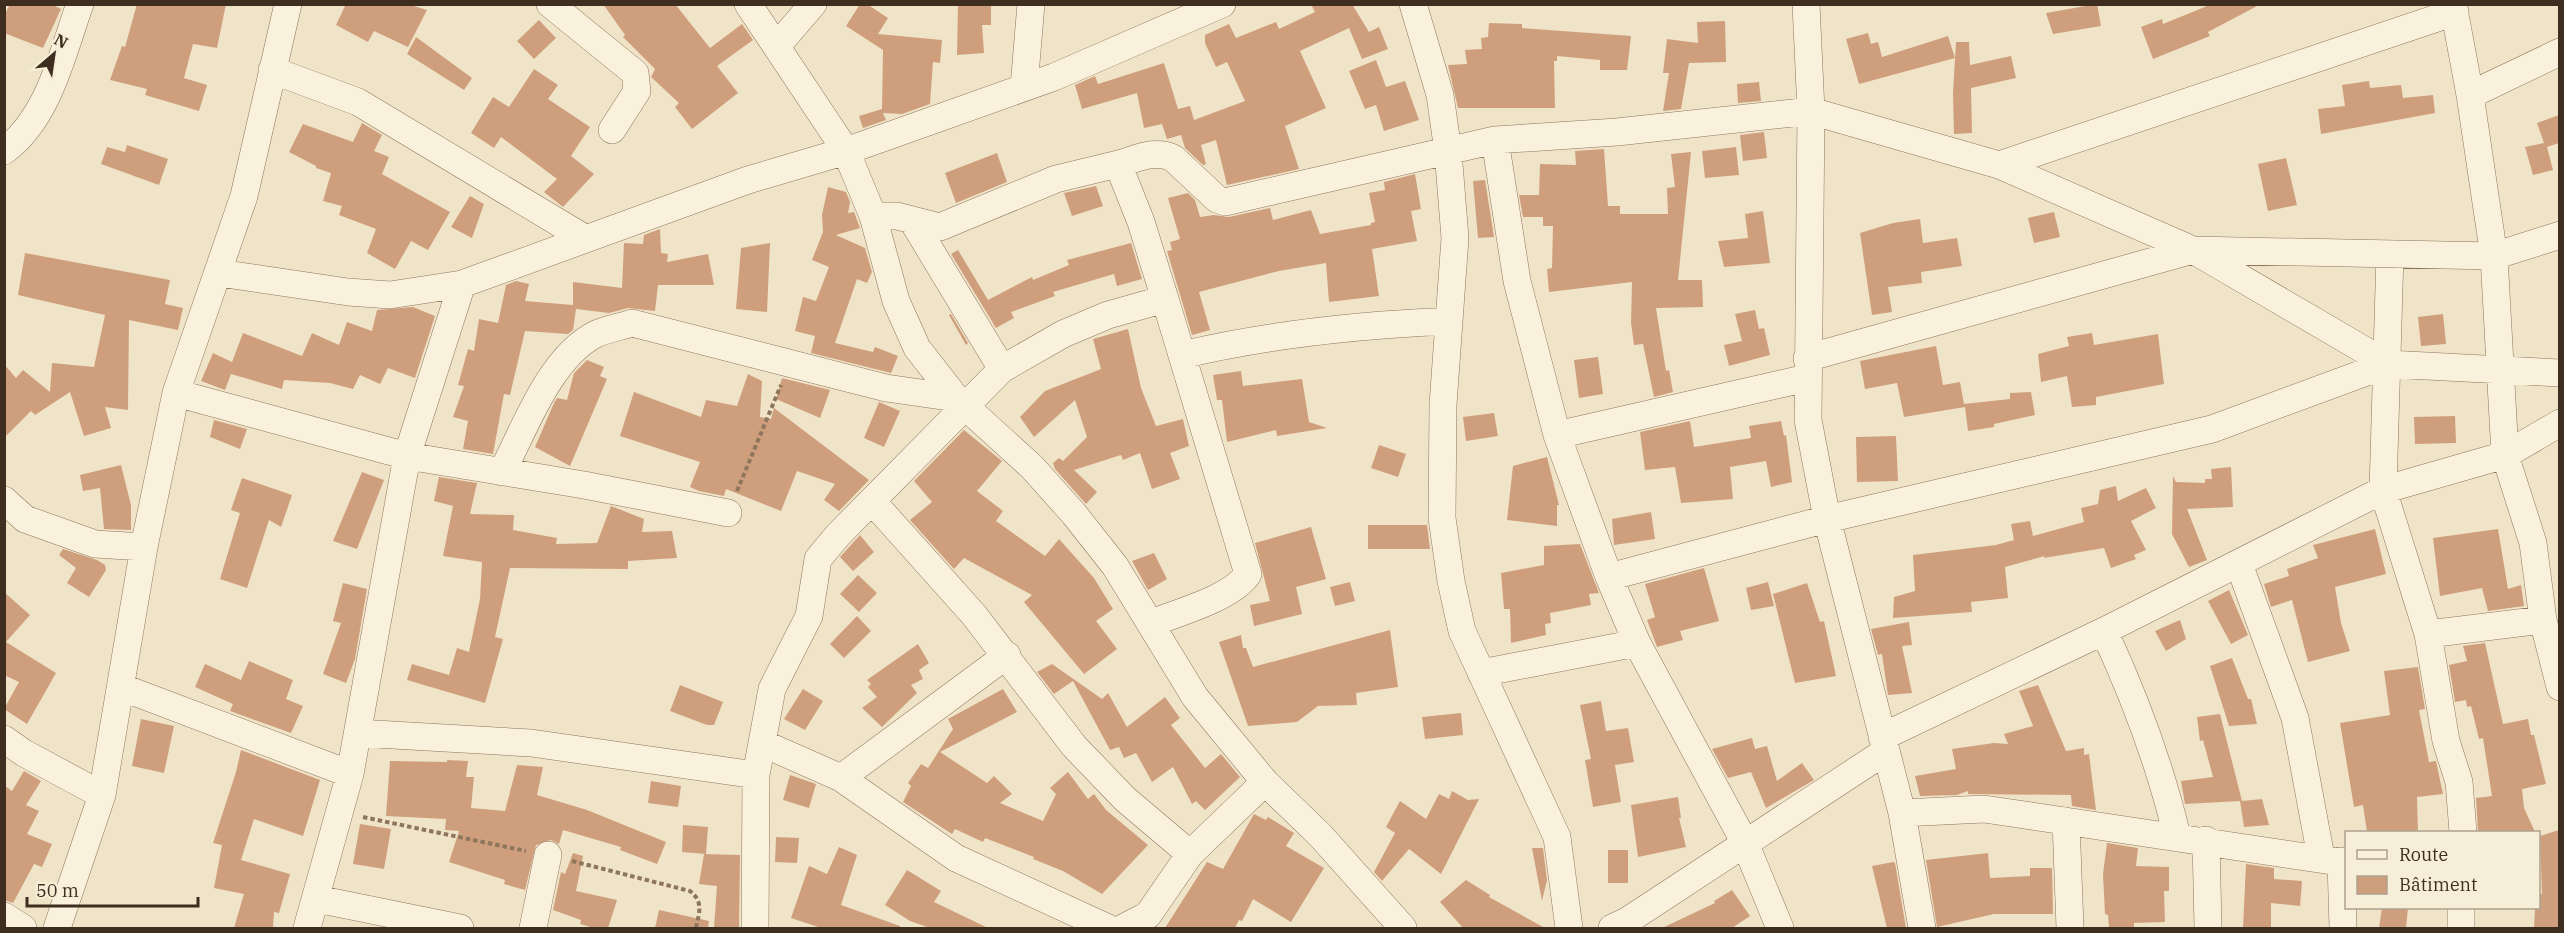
<svg xmlns="http://www.w3.org/2000/svg" width="2564" height="933" viewBox="0 0 2564 933" font-family="'IBM Plex Serif',serif">
<style>
.building{fill:#cf9f7d}
.lines{fill:none;stroke-linecap:round;stroke-linejoin:round}
.minor-casing{stroke:#8d765c;stroke-width:28}
.path{stroke:#8d765c;stroke-width:4;stroke-dasharray:4.5 3;stroke-linecap:butt}
.minor{stroke:#faf1dc;stroke-width:27}
</style>
<rect width="100%" height="100%" fill="#f0e4c8"/>
<path class="building" d="M10,4H51L61,9L43,48L4,33V16Z
M137,4H226L217,48L193,44L184,78L207,85L199,111L145,95L147,89L110,80L122,46L125,47Z
M346,4H407L427,10L408,47L374,31L368,42L336,25Z
M603,4H675L710,48L742,24L753,40L717,66L738,93L692,129L675,107L679,103L651,77L655,69L623,37L625,35Z
M860,4H867L888,18L878,34L942,40L940,63L933,62L930,104L902,114L883,113L886,120L863,128L859,116L882,109L883,50L846,26Z
M958,4H991V25H982L984,53L957,55Z
M1311,4H1352L1369,32L1379,27L1388,49L1362,59L1349,28L1300,51L1326,108L1285,126L1299,169L1227,185L1216,140L1201,145L1206,164L1203,165L1185,148L1181,135L1167,139L1162,124L1144,128L1137,93L1082,109L1075,85L1095,76L1098,84L1164,63L1178,109L1190,106L1194,120L1245,101L1227,62L1216,67L1205,43V35L1229,24L1236,38L1276,22L1279,29L1315,12Z
M2097,4L2101,26L2053,34L2046,13Z
M2212,4H2261L2208,32L2210,36L2153,59L2141,27L2162,19L2163,24Z
M539,20L556,38L534,59L517,41Z
M1725,21L1726,62L1689,63L1681,109L1663,111L1669,73H1663L1667,39L1698,43L1697,22Z
M1489,23L1522,24V28L1631,36L1627,70H1600V60L1557,56V61H1554L1555,108H1458L1448,65L1467,64L1465,50L1482,49L1481,38L1488,37Z
M1868,33L1871,44L1878,42L1882,57L1948,36L1955,58L1859,84L1846,39Z
M416,37L472,78L464,90L407,54Z
M1956,42H1969L1970,65L2011,56L2016,78L1971,88L1972,133L1954,134L1953,93Z
M1376,60L1386,87L1405,81L1419,120L1384,131L1376,105L1365,109L1349,71Z
M534,69L558,85L548,99L590,127L571,156L594,174L563,207L544,192L557,179L501,137L494,148L471,133L493,97L509,107Z
M2369,81L2370,88L2401,85L2403,98L2433,95L2435,113L2321,134L2318,109L2345,106L2342,85Z
M1759,82L1761,101L1738,103L1737,84Z
M2559,115V143L2547,147L2553,170L2533,175L2525,147L2544,143L2537,123Z
M362,123L382,135L374,151L389,157L382,174L450,212L428,250L411,241L395,269L367,253L376,229L339,215L342,206L323,201L331,173L316,168V166L289,152L303,124L353,142Z
M1764,132L1767,158L1743,161L1740,135Z
M127,145L168,159L159,185L101,164L107,147L125,152Z
M1736,147L1739,175L1705,178L1702,151Z
M1604,149L1608,206H1620V214H1668L1667,188L1675,187L1671,154L1691,152L1678,280H1702L1703,307L1656,308L1666,371L1669,370L1673,392L1654,397L1643,344L1634,345L1631,323L1632,282L1549,292L1547,269L1552,268L1553,226H1543V217H1523L1519,195H1539L1540,164L1576,165L1575,151Z
M997,153L1007,182L956,203L945,173Z
M2286,158L2297,205L2268,211L2258,164Z
M1415,174L1421,209L1411,211L1417,241L1372,249L1379,296L1329,302L1326,263L1279,271L1199,292L1210,330L1192,335L1167,251L1172,250L1170,242L1180,239L1168,198L1188,193L1195,200L1200,217L1214,215L1229,217L1270,208L1273,220L1311,210L1320,234L1371,225V223L1375,222L1369,193L1385,190L1384,182Z
M1485,180L1494,237L1478,238L1473,181Z
M1096,186L1103,206L1072,216L1064,193Z
M828,187L846,192L850,202L848,213L854,212L860,228L836,235L865,248L872,272L867,283L857,279L835,343L873,352L875,347L898,356L891,373L811,353L815,336L795,331L803,297L816,301L829,267L812,260L823,232L822,215Z
M470,196L484,204L472,238L451,227Z
M1763,211L1770,263L1724,267L1718,241L1748,238L1745,214Z
M2054,212L2060,237L2034,243L2028,218Z
M1920,219L1923,243L1957,238L1962,266L1921,272L1922,283L1888,287L1892,312L1872,315L1860,233L1893,223Z
M660,229L661,253L668,254L667,262L708,254L714,285H658L655,311L628,308L609,313L576,309L573,330L568,334L525,331L510,395L504,394L493,454L463,449L468,421L453,417L464,386L458,385L468,349L474,351L479,319L498,323L506,285L516,281L529,284L525,301L573,305V282L622,288L624,243L643,244L644,235Z
M770,243L767,312L736,309L741,248Z
M1131,243L1142,279L1117,286L1114,274L1053,292L1055,296L1011,312L1014,318L996,328L951,254L958,250L988,300L1032,277L1033,280L1069,265L1067,260Z
M25,253L170,280L165,304L183,308L178,330L129,320L128,410L105,407L111,428L84,436L70,392L35,415L31,411L4,438V364L16,378L23,370L50,392L52,363L94,367L105,315L18,295Z
M413,307L435,316L415,378L388,368L380,384L360,375L353,389L330,383L284,380L282,389L231,374L225,390L201,381L213,353L232,362L243,333L302,356L312,333L339,345L347,322L372,331L377,310Z
M1755,310L1759,329L1764,328L1770,355L1729,366L1724,345L1742,341L1735,314Z
M951,314L968,343L966,345L949,315Z
M2443,314L2446,344L2421,346L2418,317Z
M1128,329L1141,388L1156,426L1183,419L1189,446L1170,453L1180,479L1152,489L1140,453L1123,460L1121,455L1074,470L1097,492L1086,504L1055,469L1053,463L1059,458L1063,461L1087,437L1075,400L1034,437L1020,417L1045,391L1101,369L1093,339Z
M2092,333L2094,345L2158,334L2164,384L2096,397V405L2072,407L2067,376L2041,382L2038,354L2069,346L2067,337Z
M1936,346L1943,385L1960,382L1964,404L2010,399V393L2031,392L2035,415L1994,424V427L1968,431L1965,407L1904,417L1897,383L1865,389L1860,361Z
M1598,357L1603,394L1579,398L1574,360Z
M587,360L604,367L600,376L607,379L570,466L535,447L554,403L557,398L567,400L574,373Z
M1241,371L1243,386L1302,379L1309,422L1327,428L1277,436L1276,430L1227,442L1222,400H1217L1213,375Z
M748,374L762,381L760,417L771,419L774,408L869,480L839,511L824,500L835,484L797,471L781,511L726,489L724,496L699,491L690,487L700,462L620,436L634,392L701,417L706,400L737,406Z
M782,378L830,390L820,418L776,399Z
M879,402L900,411L884,447L864,438Z
M1494,413L1498,436L1466,441L1463,417Z
M2455,416L2456,443L2415,444L2414,417Z
M214,420L247,429L240,449L210,437Z
M1690,421L1694,447L1751,438L1749,426L1781,421L1784,436L1786,435L1792,482L1771,487L1766,461L1730,467L1733,499L1681,503L1675,467L1645,470L1640,432Z
M964,430L1002,461L977,491L1003,511L996,521L1045,556L1059,539L1094,578L1113,609L1096,621L1117,649L1084,674L1024,602L1032,595L964,558L954,569L910,520L932,502L914,481Z
M1896,436L1898,481L1857,482L1856,437Z
M1379,445L1406,454L1398,477L1371,468Z
M1547,457L1559,505H1557V526L1507,520L1513,466Z
M121,465L131,505V530L104,529L100,488L83,491L80,475Z
M2231,467L2233,507L2187,509L2207,560L2189,567L2172,534L2173,476L2176,482L2205,483V479H2212L2211,469Z
M362,472L384,480L357,549L333,541Z
M439,477L477,483L470,514L514,515L513,530L557,538L556,544L597,543L611,506L644,519L642,532L672,531L677,558L628,561V569L510,568L495,637L503,639L485,703L407,680L412,664L449,675L457,648L469,652L480,599L482,562L443,556L453,506L434,501Z
M242,478L292,495L281,527L269,520L247,588L220,579L240,513L231,510Z
M2116,486L2118,501L2146,488L2156,508L2131,521L2146,550L2134,555L2136,559L2111,568L2104,548L2044,558L2045,556L2005,567L2008,598L1971,602L1972,612L1893,618L1894,597L1915,591L1913,555L1996,545L2014,540L2011,524L2030,521L2033,536L2084,522L2081,508L2098,504L2100,490Z
M1651,512L1655,539L1614,545L1612,519Z
M1368,525H1427L1430,549H1368Z
M1311,527L1326,579L1296,587L1302,614L1254,626L1250,605L1270,601L1255,543Z
M2375,529L2386,574L2335,587L2341,623L2350,651L2308,662L2292,600L2271,607L2264,584L2289,576L2287,569L2318,558L2313,545Z
M2498,529L2508,589L2521,585L2524,606L2488,611L2482,588L2440,596L2433,538Z
M860,535L874,552L853,571L840,557Z
M1580,544L1599,593L1589,594L1591,605L1550,613L1551,623L1545,624L1546,635L1511,643L1510,609H1504L1501,573L1544,565V546Z
M63,549L97,560L105,565L106,570L89,597L67,583L76,568L59,555Z
M1154,553L1167,579L1148,590L1132,561Z
M1704,568L1719,621L1680,631L1683,640L1657,647L1647,620L1655,617L1645,584Z
M858,575L877,593L859,612L840,594Z
M1350,582L1355,601L1335,606L1330,587Z
M1768,582L1774,606L1751,610L1746,588Z
M343,583L367,589L355,659L346,683L323,674L341,623L333,621Z
M1807,583L1820,622L1824,621L1836,676L1795,683L1773,594Z
M2229,590L2248,635L2231,644L2208,601Z
M4,592L30,615L6,642L56,673L27,724L4,709L19,682L4,675Z
M857,616L871,631L844,658L830,644Z
M2180,620L2186,639L2166,651L2155,631Z
M1909,622L1912,645L1902,646L1912,693L1888,695L1882,654L1878,655L1871,629Z
M1390,630L1398,687L1356,693L1357,705L1318,706L1297,722L1248,726L1219,642L1241,635L1243,648H1246L1253,667Z
M2485,643L2503,724L2528,719L2531,735H2534L2546,784L2522,789L2524,808L2535,832H2478L2476,798L2492,796L2483,738L2479,739L2471,706L2467,707L2466,700L2455,702L2449,665L2467,661L2463,646Z
M918,644L929,663L919,670L923,679L911,685L917,693L882,727L862,708L877,697L868,687L871,684L867,680Z
M2232,658L2248,699H2251L2257,724L2229,726L2210,666Z
M249,661L293,680L286,699L303,706L291,733L230,711L233,704L195,687L205,664L241,680Z
M1052,664L1102,699L1108,693L1127,727L1165,697L1180,718L1171,725L1205,768L1221,754L1240,777L1205,810L1196,801L1192,804L1173,767L1152,782L1136,753L1124,758L1119,747L1110,750L1073,681L1054,694L1037,672Z
M2418,667L2425,709L2419,710L2429,762L2436,761L2443,794L2417,797L2418,832H2367L2363,805L2354,807L2340,723L2390,715L2384,671Z
M680,685L723,702L714,725H707L670,711Z
M2038,685L2066,751L2084,748V755L2089,754L2096,810L2072,806L2071,795L1968,794V791L1957,795L1920,796L1915,776L1956,769L1952,749L1994,743L2008,744L2004,734L2033,726L2019,691Z
M803,689L823,701L805,730L784,719Z
M1003,689L1017,712L940,752L987,783L994,776L1012,794L1000,803L1043,821L1056,794L1050,788L1068,772L1088,799L1094,794L1106,810L1148,845L1102,894L1063,871L1033,859L1034,857L985,838L983,842L955,829L952,834L903,802L911,786L908,783L921,764L928,768L953,729L948,719Z
M1601,701L1606,731L1628,728L1634,762L1615,765L1621,802L1593,807L1585,760L1591,759L1580,705Z
M1461,713L1463,735L1425,739L1422,717Z
M2220,714L2242,801L2262,799L2269,825L2244,827L2240,801L2185,804L2181,781L2213,777L2203,740L2200,741L2197,717Z
M141,719L174,726L164,773L132,766Z
M1752,738L1755,749L1767,746L1777,781L1802,763L1814,780L1766,808L1751,772L1728,778L1712,749Z
M241,750L320,780L303,836L254,819L241,860L290,874L279,913L274,912L273,928H234L244,894L214,888L222,845L213,843L236,772Z
M447,760L468,761L466,777H474L471,808L505,811L517,765L543,767L537,795L587,810L666,842L657,864L620,850L621,847L563,830L559,844L551,840L536,845L525,890L504,884L505,880L449,862L459,831L445,830L446,819L386,816L390,761L447,762Z
M24,771L41,781L26,805L39,811L27,834L52,844L42,867L34,864L13,903L4,900V785L12,791Z
M790,775L816,784L809,808L783,800Z
M651,781L681,786L678,807L648,803Z
M1452,791L1468,800L1479,799L1441,874L1409,849L1382,881L1374,872L1395,833L1386,827L1400,801L1426,819L1439,794L1449,799Z
M1678,797L1681,818H1679L1686,847L1638,857L1631,805Z
M1254,814L1266,820L1268,817L1294,833L1286,846L1324,868L1291,922L1253,899L1242,921L1239,920L1235,928H1165L1207,862L1223,869Z
M360,824L391,829L384,869L353,864Z
M683,825L708,827L706,854L682,852Z
M2559,830V928H2534L2535,908H2538V894H2542L2540,836Z
M776,837L799,838L797,863L775,862Z
M2107,843L2138,848L2136,866L2169,867V891H2164L2165,922L2134,923V928H2109L2108,915L2105,914L2103,874Z
M839,847L857,855L841,905L900,926V928H821L791,918L809,866L827,874Z
M1532,848H1543L1547,880L1542,901Z
M1608,850H1628V883H1608Z
M573,853L583,856L576,891L617,900L608,928H594L580,924L581,920L553,910L561,872L565,874Z
M1988,853L1990,878L2030,876V868H2052L2053,914H1994L1937,927L1926,860Z
M704,854L740,855L739,928H714L717,886L699,884Z
M1893,862L1895,863L1906,928H1887L1872,866Z
M2246,864L2274,868V879L2302,881L2300,906L2271,903V928H2243Z
M907,870L941,891L934,902L988,928H930L910,921L885,905Z
M1466,880L1490,895L1489,897L1545,928H1463L1440,902Z
M1732,890L1750,916L1732,928H1662L1715,903L1714,901Z
M2382,908H2408L2406,928H2379Z
M659,910L709,921L708,928H655Z"/>
<g class="lines">
<g class="minor-casing">
<path id="minor" d="M550,4L635,73L637,91L612,130
M748,4L846,151L873,216L896,301L917,348L956,398L1032,467L1074,514L1115,566L1195,697L1265,782L1320,835L1403,928
M1413,4L1440,95L1448,151L1455,238L1443,405L1442,518L1451,581L1462,631L1557,837L1569,928
M2453,4L2470,95L2494,256L2505,455L2533,543L2543,620L2560,687
M777,46L813,4
M272,70L358,102L586,239
M1024,87L1031,4
M2470,95L2560,52
M1495,140L1517,281L1557,435L1609,577L1637,643L1745,843L1780,928
M4,151C49,118 62,54 80,4
M1118,164C1137,159 1155,149 1173,158L1217,199L1225,202L1495,140L1617,132L1811,111L1806,4
M1999,165L2455,12
M873,216H897L940,227L1056,179L1118,164L1141,222L1165,299
M912,220L1002,369
M2390,254L2383,490L2428,634L2446,741L2459,782L2463,832
M219,273L348,292L390,295L462,284L748,180L846,151L1054,77L1222,4
M1182,355C1270,334 1358,325 1449,321
M1807,358L2193,250L2388,364L2560,373
M176,393L407,456L584,485L728,513
M1557,435L1807,378
M502,472C525,428 550,357 596,334C607,329 620,327 632,323L886,388L956,398
M4,500L25,519L95,544L144,547
M872,501L974,615L1074,746L1125,799L1190,854
M2239,564L2295,718L2321,857
M1609,577L1827,519L2212,429L2388,364
M2104,631C2135,698 2160,764 2177,836
M2428,634L2543,620
M1481,673L1637,643
M121,687L350,774
M358,733L531,743L756,775
M1882,737L2104,631L2383,490L2505,455L2560,423
M4,739L24,753L102,795
M762,743L841,778L956,858L1108,928
M841,778L1007,655
M1902,813L1984,809L2346,863
M2066,821L2070,928
M2206,840L2208,928
M2341,861L2343,928
M317,899L460,928
M2461,908V928
M4,916L23,928
M57,928L102,795L144,547L176,393L244,196L288,4
M307,928L350,774L407,456L462,284
M533,928L548,855
M755,928L756,775L772,689L809,616L818,559L838,535L1002,369L1063,334L1108,315L1165,299L1248,574C1232,598 1179,612 1152,623
M1123,928L1148,915L1190,854L1265,782
M1612,928L1627,921L1886,751
M1922,928L1902,813L1827,519L1808,420L1811,111L1999,165L2193,250L2494,256L2560,235"/>
</g>
<path class="path" d="M737,491L781,385
M363,817L526,851
M572,861L690,891C704,902 699,913 696,928"/>
<use href="#minor" class="minor"/>
</g>
<rect width="2564" height="933" fill="none" stroke="#3d2e20" stroke-width="12"/>
<rect x="2345" y="831" width="195" height="78" fill="#f7eed8" stroke="#ada18e" stroke-width="1.5"/>
<rect x="2357" y="850" width="30" height="9" fill="#faf1dc" stroke="#ada18e" stroke-width="1.5"/>
<text x="2399" y="861" font-size="18" fill="#3d2e20">Route</text>
<rect x="2357" y="876" width="30" height="18" fill="#cf9f7d" stroke="#ada18e" stroke-width="1.5"/>
<text x="2399" y="891" font-size="18" fill="#3d2e20">Bâtiment</text>
<g transform="translate(54 54) rotate(29)" stroke="#f7eed8" stroke-width="4.5" paint-order="stroke">
<path d="M0-4.5L10 22L0 15L-10 22Z" fill="#3d2e20"/>
<text y="-9" font-size="16" font-weight="bold" text-anchor="middle" fill="#3d2e20">N</text>
</g>
<path d="M27 897v9h171v-9" fill="none" stroke="#3d2e20" stroke-width="3"/>
<text x="36" y="897" font-size="18" fill="#3d2e20" stroke="#f7eed8" stroke-width="4.5" paint-order="stroke">50 m</text>
</svg>
